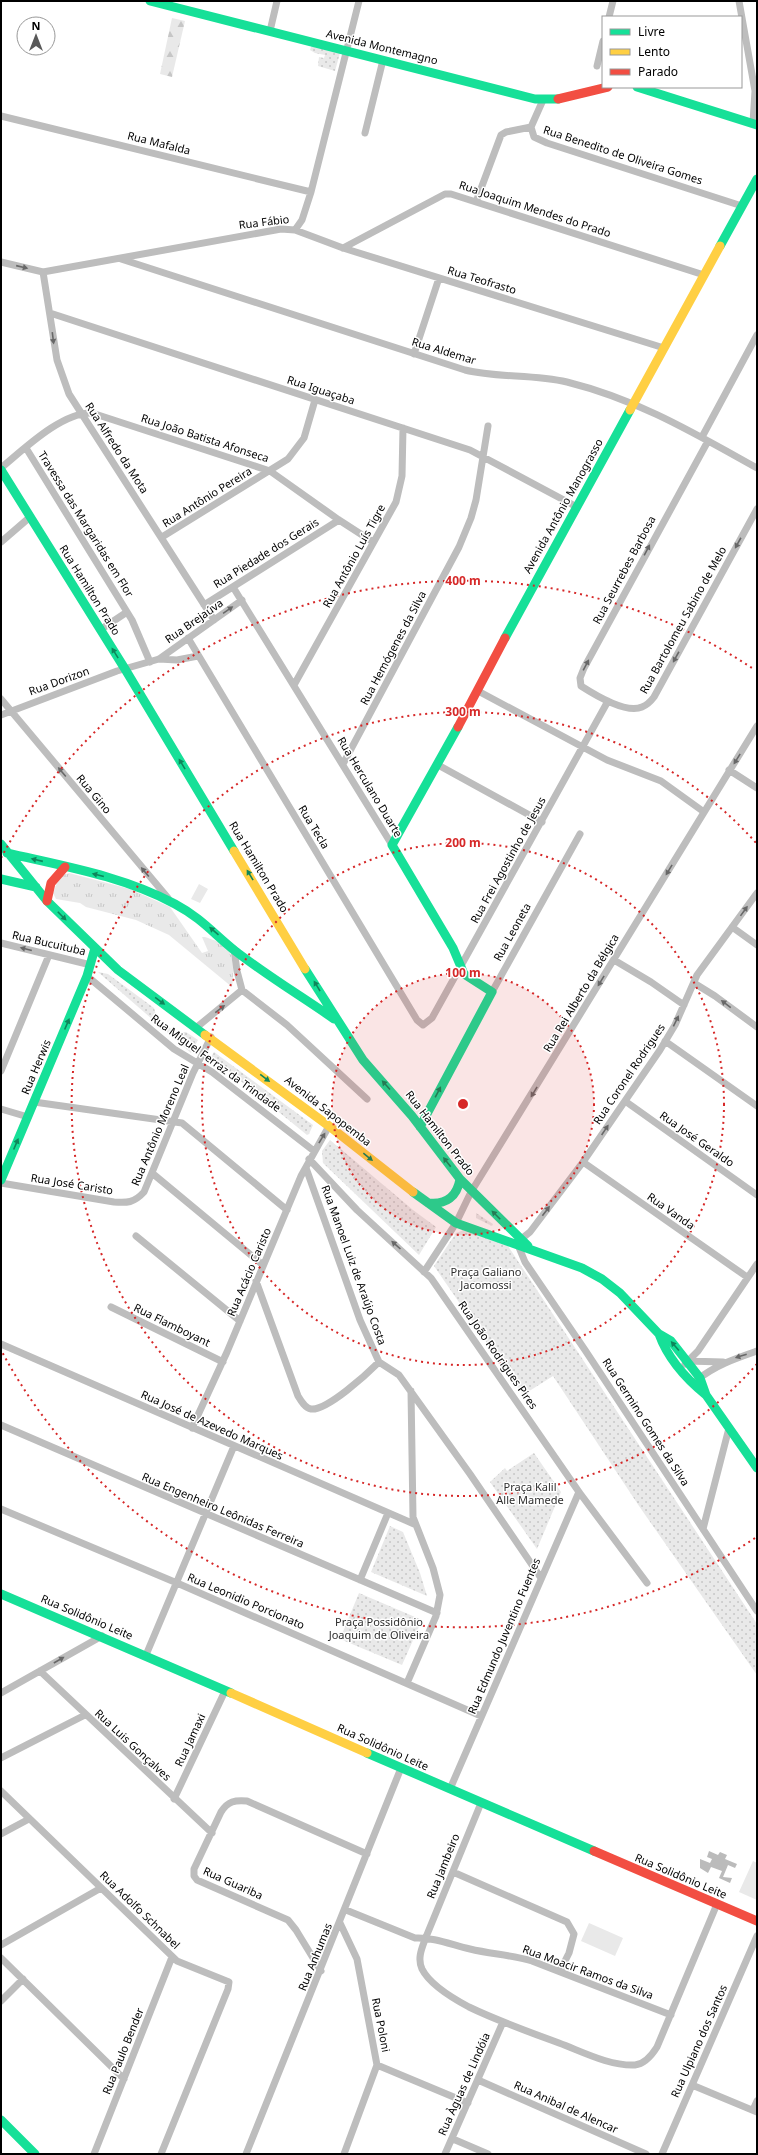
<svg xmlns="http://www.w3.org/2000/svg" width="758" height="2155" viewBox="0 0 758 2155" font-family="'Noto Sans',sans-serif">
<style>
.grass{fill:url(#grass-tufts)}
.forest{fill:url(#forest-firs)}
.park{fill:url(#park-dots)}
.pitch{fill:#e9e9e9}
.water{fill:#bbb}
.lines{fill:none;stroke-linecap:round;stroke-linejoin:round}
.street{stroke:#bdbdbd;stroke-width:7}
.fast{stroke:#16e098;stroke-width:9}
.slow{stroke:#ffcf43;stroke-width:9}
.jam{stroke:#f24e42;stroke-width:9}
.oneway{fill:#686868}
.oneway2{fill:#0d865b}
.ring{fill:none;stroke:#d62828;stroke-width:2;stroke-dasharray:2 4}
.labels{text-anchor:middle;stroke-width:3;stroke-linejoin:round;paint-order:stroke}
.street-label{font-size:11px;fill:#000;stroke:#fff}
.park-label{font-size:11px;fill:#2e2e2e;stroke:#fff}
.centre{fill:#d62828;stroke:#fff;stroke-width:2}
.ring-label{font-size:12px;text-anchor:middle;font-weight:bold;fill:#d62828;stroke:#fff;stroke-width:3;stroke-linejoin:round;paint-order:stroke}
</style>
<defs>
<pattern id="grass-tufts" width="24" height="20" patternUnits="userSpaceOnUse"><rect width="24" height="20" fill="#e9e9e9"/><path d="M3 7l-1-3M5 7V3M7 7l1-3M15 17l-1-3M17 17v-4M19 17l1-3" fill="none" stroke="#c6c6c6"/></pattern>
<pattern id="forest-firs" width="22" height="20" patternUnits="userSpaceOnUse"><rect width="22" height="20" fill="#e9e9e9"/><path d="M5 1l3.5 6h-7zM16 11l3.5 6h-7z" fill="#c6c6c6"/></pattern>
<pattern id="park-dots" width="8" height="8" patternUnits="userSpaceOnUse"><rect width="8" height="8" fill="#e9e9e9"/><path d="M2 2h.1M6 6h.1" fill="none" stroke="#c6c6c6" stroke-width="1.8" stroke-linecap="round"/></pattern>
</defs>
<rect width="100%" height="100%" fill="#fff"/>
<path class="grass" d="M69,873L130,889L170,907L202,953L208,951L202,937H205C213,940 222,942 228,949C234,957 234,978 232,987L169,935L136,920L86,907L80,903L56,899L53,893L60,876Z"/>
<path class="forest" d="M172,18L185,21L172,77L160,74Z"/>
<path class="park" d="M312,44L340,53L335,71L318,66L319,57L324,58L325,55L315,53L310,50Z
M98,972L108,974L154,1008L157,1018L175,1032H186L198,1040L191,1053Z
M214,1052L313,1125L309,1134L307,1135L215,1060L211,1057Z
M330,1140L413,1210L436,1227L419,1255L323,1163L322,1151Z
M476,1213L493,1224L492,1226L476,1218Z
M464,1230L508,1246L757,1624V1675L639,1506L553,1376L523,1395L434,1266L456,1233Z
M534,1453L561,1492L537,1549L490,1482L505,1468L507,1471Z
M390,1526L403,1532L420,1573L427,1596L371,1572Z
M359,1593L422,1620L402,1665L340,1639Z"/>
<path class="pitch" d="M199,884L208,889L200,903L191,899Z
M753,1861L757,1863V1900L739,1892Z
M589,1923L623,1938L615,1956L581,1941Z"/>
<path class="water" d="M709,1851L718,1855L720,1852L727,1855L725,1859L737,1864L735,1868L728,1865L723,1877L732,1878L730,1883L719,1878L722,1871L711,1867L708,1873L700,1868V1859L710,1863L712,1859L707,1857Z"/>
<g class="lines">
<path class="street" d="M739,1L755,91L753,123
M609,17L613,1
M270,31L277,1
M597,66L603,41
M543,100L531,127L534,137L547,143L742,206
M1,116L311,192
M365,133L383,60
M476,202L501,135L506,132L531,127
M295,230L302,220L311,192L359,1
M343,248L445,194H451L704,275
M121,259L465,370C498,378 533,374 567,382C639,400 694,433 757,468
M1,262L43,272L281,229L295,230L343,248L664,348
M43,272L57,360L69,394L214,620
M50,313L470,450L577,507
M414,354L439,278
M702,437L757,335
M708,441L584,668L580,678L581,686C595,695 626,714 642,707C647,705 651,701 654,697L757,509
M26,448L132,620L150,662
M1,468C24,449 62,412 92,413L270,471L339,520L373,542
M162,537L288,459L304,438L315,400
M1,542L30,517
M233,587L392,845
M204,605L339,520
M100,630L127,612
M188,638L417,1020L423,1025L432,1018L608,701
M159,659L177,660L198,656
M294,685L396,502L402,476L403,428
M478,691L607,760L661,781L704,812
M1,699L168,898
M1,715L117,671L159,659L242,600
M343,764L459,547L471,518L476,500L488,426
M438,765L542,822
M729,770L757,788
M732,927L757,945
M1,943L91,965
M234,949L237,971L242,990
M614,960L651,982L684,1005
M87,976L174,1049L212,1072L314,1151
M694,983L715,996L757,1027
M242,990L287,1025L367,1099
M492,992L580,834
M197,1027L242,990
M665,1041L757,1106
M1,1071L49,955
M625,1101L757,1195
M34,1102L182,1123L287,1210
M1,1109L28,1117
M309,1159L357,1210L431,1278L579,1492L647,1583
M583,1162L747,1277
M306,1168L360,1320L379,1362L399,1375L470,1474L541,1578
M152,1173L263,1265
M1,1183L114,1202C127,1203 134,1203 144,1192L193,1073L211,1037
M136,1236L240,1321
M520,1240L530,1232L583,1162L660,1050L675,1025L697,975L757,893
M518,1245L525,1262L585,1350L757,1611
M424,1272L456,1223L471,1192L757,726
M256,1281L298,1396C301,1401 305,1408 311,1409C327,1411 368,1373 379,1362
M111,1307L223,1362
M1,1344L414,1524
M687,1361L723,1362
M685,1364L698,1351L757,1264
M697,1380C716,1365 734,1359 757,1351
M1,1425L437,1613
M192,1428L227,1352L301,1176L329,1126
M1,1509L177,1583L481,1716
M703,1529L729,1428
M360,1580L388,1513
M146,1655L234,1446
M40,1671L212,1833
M407,1683L436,1616L440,1595L433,1568L413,1517L411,1391
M1,1693L102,1636
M1,1758L85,1715
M450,1789L579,1492
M1,1791L177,1961L229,1982L228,1989L161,2154
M174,1799L225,1691
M481,1803L426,1937C422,1948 417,1958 422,1969C430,1985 454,1999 469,2007C498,2021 529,2032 559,2043C583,2052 609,2066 635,2065C645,2064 652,2055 657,2047L717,1904
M1,1834L29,1819
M453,1872L567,1922L574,1934L569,1953L560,1971
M346,1910L415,1938C434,1937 452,1945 470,1949C491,1954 511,1955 532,1961L671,2015
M340,1923L357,1959L377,2065L344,2154
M1,1945L101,1888
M1,1958L124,2079
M321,1971L296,1930L288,1920L197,1880L194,1876V1869L221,1812C228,1801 235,1800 247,1801L367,1854
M1,2001L23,1979
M377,2065L468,2103
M478,2080L646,2154
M692,2085L757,2112
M753,2110L757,2101
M453,2139L488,2154
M94,2154L172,1957
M246,2154L401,1768
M445,2154L503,2022
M662,2154L757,1936"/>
<path class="fast" d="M150,1L535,99H558
M637,87L757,125
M720,246L757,179
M1,470L125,669L234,851
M505,638L630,410
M1,844L47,901L118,970L205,1035
M7,853C63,866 123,876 175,904C201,918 212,932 234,950C266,975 301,996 334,1019
M1,879L36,887
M305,969L363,1060L412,1116L460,1179L528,1246
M420,1127L492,992L464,974L453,948L392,845L458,727
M1,1180L87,976L95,948
M413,1192L456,1223L582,1268L602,1279L620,1293L659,1334L671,1341L700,1378L706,1395L757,1468
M428,1203C446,1205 457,1197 460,1179
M659,1334C668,1359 685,1378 706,1395
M1,1594L231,1693
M367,1753L594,1851
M1,2120L35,2154"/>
<path class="slow" d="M630,410L720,246
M234,851L305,969
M205,1035L329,1126L413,1192
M231,1693L367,1753"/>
<path class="jam" d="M558,99L608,87
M458,727L505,638
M47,901L51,883L65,867
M594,1851L757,1921"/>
</g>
<defs><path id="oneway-solid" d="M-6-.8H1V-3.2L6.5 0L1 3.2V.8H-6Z"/></defs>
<g class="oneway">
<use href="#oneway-solid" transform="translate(22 267) rotate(13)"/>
<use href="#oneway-solid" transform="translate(53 338) rotate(83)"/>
<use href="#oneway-solid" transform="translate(738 543) rotate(119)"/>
<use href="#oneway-solid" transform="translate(647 550) rotate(-62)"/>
<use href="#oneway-solid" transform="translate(228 610) rotate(-35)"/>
<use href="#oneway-solid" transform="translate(676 657) rotate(119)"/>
<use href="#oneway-solid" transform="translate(586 665) rotate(-62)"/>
<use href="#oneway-solid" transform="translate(737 759) rotate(122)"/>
<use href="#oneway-solid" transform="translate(62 772) rotate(-130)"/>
<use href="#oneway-solid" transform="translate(669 870) rotate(121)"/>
<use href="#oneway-solid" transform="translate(145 872) rotate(-130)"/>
<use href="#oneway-solid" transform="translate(744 911) rotate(-54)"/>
<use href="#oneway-solid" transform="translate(26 949) rotate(-166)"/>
<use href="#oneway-solid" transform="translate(601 981) rotate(121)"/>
<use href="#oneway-solid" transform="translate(726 1004) rotate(-143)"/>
<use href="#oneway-solid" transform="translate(220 1009) rotate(-38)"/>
<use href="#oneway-solid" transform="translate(676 1021) rotate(-64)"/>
<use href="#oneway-solid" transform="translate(534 1092) rotate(121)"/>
<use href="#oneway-solid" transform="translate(605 1130) rotate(-56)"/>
<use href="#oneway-solid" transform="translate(322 1138) rotate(-59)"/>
<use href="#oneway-solid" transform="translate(546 1211) rotate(-53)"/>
<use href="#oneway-solid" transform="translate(396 1245) rotate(-138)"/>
<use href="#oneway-solid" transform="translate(741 1356) rotate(162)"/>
<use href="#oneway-solid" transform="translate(59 1660) rotate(-30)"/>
</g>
<g class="oneway2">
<use href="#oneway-solid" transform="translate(115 653) rotate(-122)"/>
<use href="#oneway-solid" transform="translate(182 764) rotate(-121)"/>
<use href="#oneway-solid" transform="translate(37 860) rotate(-167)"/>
<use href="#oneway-solid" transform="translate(98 875) rotate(-166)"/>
<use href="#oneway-solid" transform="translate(250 875) rotate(-121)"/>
<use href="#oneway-solid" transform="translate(62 916) rotate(45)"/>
<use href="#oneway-solid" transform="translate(214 931) rotate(-139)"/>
<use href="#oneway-solid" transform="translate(317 986) rotate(-121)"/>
<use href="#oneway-solid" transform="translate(160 1001) rotate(36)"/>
<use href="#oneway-solid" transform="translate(67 1024) rotate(-67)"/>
<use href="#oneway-solid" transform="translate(265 1078) rotate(37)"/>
<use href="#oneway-solid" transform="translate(386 1085) rotate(-132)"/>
<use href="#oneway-solid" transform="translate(438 1092) rotate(-62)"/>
<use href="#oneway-solid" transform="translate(16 1144) rotate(-67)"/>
<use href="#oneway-solid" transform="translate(368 1157) rotate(39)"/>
<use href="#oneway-solid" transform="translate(447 1162) rotate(-128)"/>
<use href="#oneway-solid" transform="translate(496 1215) rotate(-135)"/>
<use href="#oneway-solid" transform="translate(675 1346) rotate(-131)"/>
</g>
<circle cx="463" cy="1104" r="131" fill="#d62828" fill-opacity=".12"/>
<g class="ring">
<circle cx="463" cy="1104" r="131"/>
<circle cx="463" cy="1104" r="261"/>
<path d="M757 1364A392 392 0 1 1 757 844"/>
<path d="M755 1538A523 523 0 0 1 1 1350M1 858A523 523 0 0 1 755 670"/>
</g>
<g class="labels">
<g class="street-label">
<text transform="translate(382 47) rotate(14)" y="4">Avenida Montemagno</text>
<text transform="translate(159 143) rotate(14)" y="4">Rua Mafalda</text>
<text transform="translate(623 155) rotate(18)" y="4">Rua Benedito de Oliveira Gomes</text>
<text transform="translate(535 209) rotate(18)" y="4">Rua Joaquim Mendes do Prado</text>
<text transform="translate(264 222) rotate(-7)" y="4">Rua Fábio</text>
<text transform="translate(482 280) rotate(17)" y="4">Rua Teofrasto</text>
<text transform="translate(444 351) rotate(17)" y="4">Rua Aldemar</text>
<text transform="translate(321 390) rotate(18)" y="4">Rua Iguaçaba</text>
<text transform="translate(205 438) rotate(18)" y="4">Rua João Batista Afonseca</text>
<text transform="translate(117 448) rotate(57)" y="4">Rua Alfredo da Mota</text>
<text transform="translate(207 497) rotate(-32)" y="4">Rua Antônio Pereira</text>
<text transform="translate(563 506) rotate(-61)" y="4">Avenida Antônio Manograsso</text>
<text transform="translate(86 524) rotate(58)" y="4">Travessa das Margaridas em Flor</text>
<text transform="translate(266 553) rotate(-32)" y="4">Rua Piedade dos Gerais</text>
<text transform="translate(354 556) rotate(-61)" y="4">Rua Antônio Luís Tigre</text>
<text transform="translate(624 570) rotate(-62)" y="4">Rua Seurrebes Barbosa</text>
<text transform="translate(90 590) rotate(58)" y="4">Rua Hamilton Prado</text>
<text transform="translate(683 620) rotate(-61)" y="4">Rua Bartolomeu Sabino de Melo</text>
<text transform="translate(194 621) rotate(-35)" y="4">Rua Brejaúva</text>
<text transform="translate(393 648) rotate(-62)" y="4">Rua Hemógenes da Silva</text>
<text transform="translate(59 681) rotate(-20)" y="4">Rua Dorizon</text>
<text transform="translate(370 787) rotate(59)" y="4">Rua Herculano Duarte</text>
<text transform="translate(94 794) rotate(50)" y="4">Rua Gino</text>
<text transform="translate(314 827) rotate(59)" y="4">Rua Tecla</text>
<text transform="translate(508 860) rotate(-61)" y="4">Rua Frei Agostinho de Jesus</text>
<text transform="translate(259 867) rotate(59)" y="4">Rua Hamilton Prado</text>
<text transform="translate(512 932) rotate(-61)" y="4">Rua Leoneta</text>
<text transform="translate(49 943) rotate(13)" y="4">Rua Bucuituba</text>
<text transform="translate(581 993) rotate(-59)" y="4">Rua Rei Alberto da Bélgica</text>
<text transform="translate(216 1063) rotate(36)" y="4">Rua Miguel Ferraz da Trindade</text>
<text transform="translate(36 1067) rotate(-67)" y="4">Rua Herwis</text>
<text transform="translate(629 1074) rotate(-56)" y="4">Rua Coronel Rodrigues</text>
<text transform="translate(328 1111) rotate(38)" y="4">Avenida Sapopemba</text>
<text transform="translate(160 1125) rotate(-67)" y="4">Rua Antônio Moreno Leal</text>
<text transform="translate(440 1133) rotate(52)" y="4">Rua Hamilton Prado</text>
<text transform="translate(697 1139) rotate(35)" y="4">Rua José Geraldo</text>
<text transform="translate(72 1184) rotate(9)" y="4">Rua José Caristo</text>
<text transform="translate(671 1211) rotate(35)" y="4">Rua Vanda</text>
<text transform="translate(354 1265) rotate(70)" y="4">Rua Manoel Luiz de Araújo Costa</text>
<text transform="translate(249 1272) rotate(-67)" y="4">Rua Acácio Caristo</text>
<text transform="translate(172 1325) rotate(26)" y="4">Rua Flamboyant</text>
<text transform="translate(498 1355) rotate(55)" y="4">Rua João Rodrigues Pires</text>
<text transform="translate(646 1422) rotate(57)" y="4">Rua Germino Gomes da Silva</text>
<text transform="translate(212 1425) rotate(24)" y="4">Rua José de Azevedo Marques</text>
<text transform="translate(223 1510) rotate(23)" y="4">Rua Engenheiro Leônidas Ferreira</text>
<text transform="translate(246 1601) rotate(23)" y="4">Rua Leonidio Porcionato</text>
<text transform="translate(87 1617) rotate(23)" y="4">Rua Solidônio Leite</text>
<text transform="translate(504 1636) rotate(-67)" y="4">Rua Edmundo Juventino Fuentes</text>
<text transform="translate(190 1740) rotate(-65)" y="4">Rua Jamaxi</text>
<text transform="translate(133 1745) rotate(43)" y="4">Rua Luis Gonçalves</text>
<text transform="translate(383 1747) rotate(24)" y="4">Rua Solidônio Leite</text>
<text transform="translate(443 1866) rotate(-68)" y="4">Rua Jambeiro</text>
<text transform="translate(681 1876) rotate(23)" y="4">Rua Solidônio Leite</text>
<text transform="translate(233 1883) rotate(24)" y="4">Rua Guariba</text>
<text transform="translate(140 1910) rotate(44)" y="4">Rua Adolfo Schnabel</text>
<text transform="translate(315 1957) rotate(-68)" y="4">Rua Anhumas</text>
<text transform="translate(588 1972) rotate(20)" y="4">Rua Moacir Ramos da Silva</text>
<text transform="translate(381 2025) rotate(79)" y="4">Rua Poloni</text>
<text transform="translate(699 2041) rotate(-66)" y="4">Rua Ulpiano dos Santos</text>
<text transform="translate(123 2051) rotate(-68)" y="4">Rua Paulo Bender</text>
<text transform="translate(464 2084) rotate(-66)" y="4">Rua Àguas de Lindóia</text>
<text transform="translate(566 2107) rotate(24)" y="4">Rua Anibal de Alencar</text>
</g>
<g class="park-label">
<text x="486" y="1276">Praça Galiano<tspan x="486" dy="13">Jacomossi</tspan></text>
<text x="530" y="1491">Praça Kalil<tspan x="530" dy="13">Alle Mamede</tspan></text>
<text x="379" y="1626">Praça Possidônio<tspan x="379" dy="13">Joaquim de Oliveira</tspan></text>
</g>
</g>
<circle cx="463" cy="1104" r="6" class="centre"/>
<g class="ring-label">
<text x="463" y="585">400 m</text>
<text x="463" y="716">300 m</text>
<text x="463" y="847">200 m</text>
<text x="463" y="977">100 m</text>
</g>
<rect width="758" height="2155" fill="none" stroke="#000000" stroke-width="4"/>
<rect x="602" y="16" width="140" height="72" fill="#ffffff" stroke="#999999"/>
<rect x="610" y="29" width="20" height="6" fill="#16e098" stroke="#999999"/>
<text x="638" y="36" font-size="12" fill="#000000">Livre</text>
<rect x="610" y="49" width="20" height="6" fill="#ffcf43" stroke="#999999"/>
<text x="638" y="56" font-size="12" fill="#000000">Lento</text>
<rect x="610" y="69" width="20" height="6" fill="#f24e42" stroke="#999999"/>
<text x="638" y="76" font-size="12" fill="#000000">Parado</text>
<g transform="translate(36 36)"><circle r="19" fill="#ffffff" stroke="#999999"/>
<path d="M0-3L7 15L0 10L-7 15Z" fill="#595959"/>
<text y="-6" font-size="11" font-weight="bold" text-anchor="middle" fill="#000000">N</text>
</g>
</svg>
